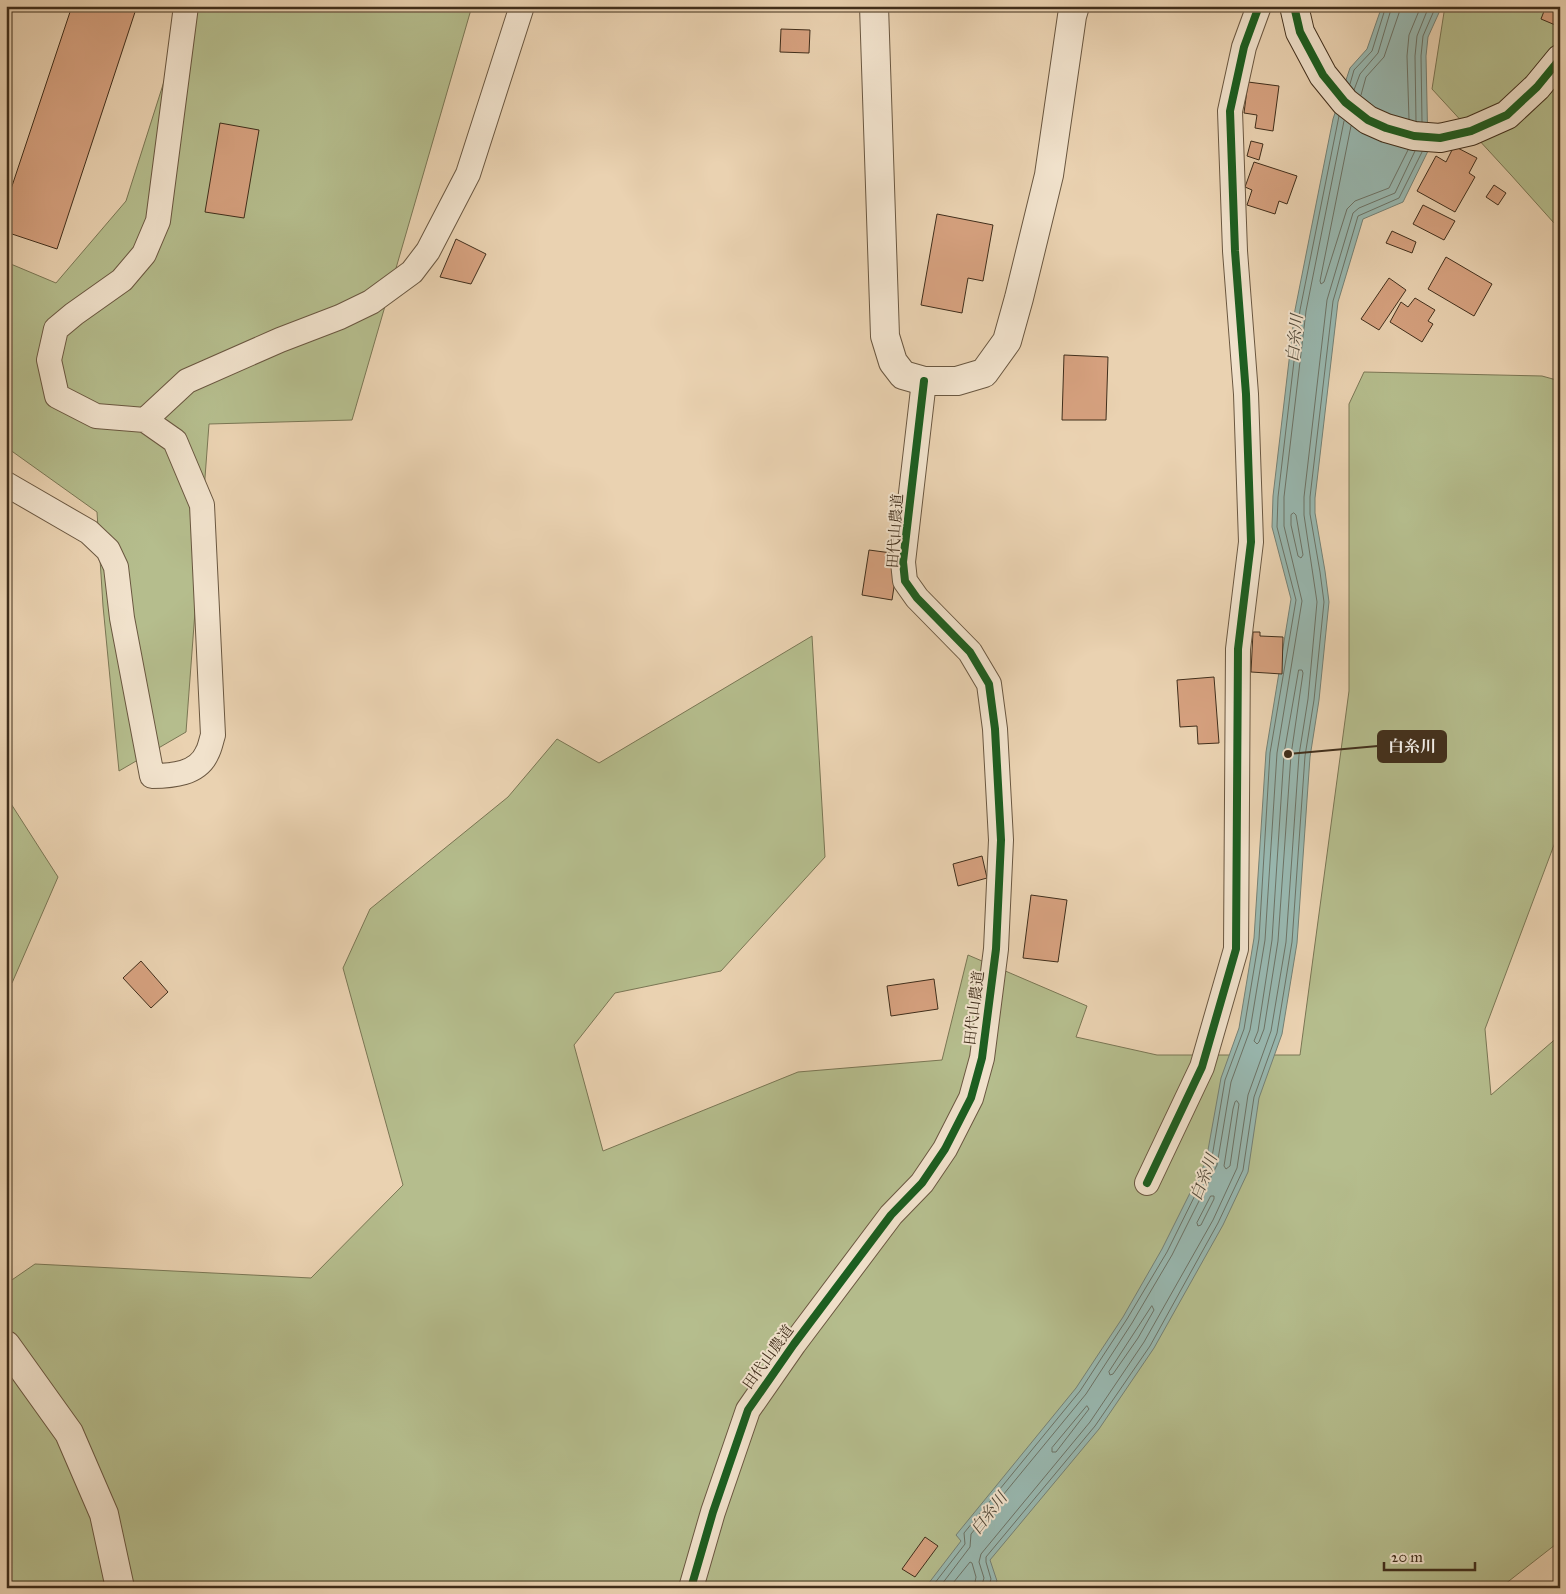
<svg xmlns="http://www.w3.org/2000/svg" width="1566" height="1594" viewBox="0 0 1566 1594" font-family="'IM FELL Great Primer','Noto Serif JP',serif">
<style>
.green{fill:#b5bd8d;stroke:#7a7654}
.water{fill:#98b7af;stroke:#758074}
.lines{fill:none;stroke-linecap:round;stroke-linejoin:round}
.shore{stroke:#6c7265;stroke-width:1}
.building{fill:#d6a17f;stroke:#402e1b}
.minor-casing{stroke:#6a5740;stroke-width:26}
.tertiary-casing{stroke:#6a5740;stroke-width:30}
.secondary-casing{stroke:#402e1b;stroke-width:30}
.minor{stroke:#f1e2cc;stroke-width:24}
.tertiary{stroke:#f1e2cc;stroke-width:28}
.secondary{stroke:#f1e2cc;stroke-width:28}
.cycleway-casing{stroke:#f1e2cc;stroke-width:11}
.cycleway{stroke:#1b5e20;stroke-width:8}
.labels{text-anchor:middle;stroke-width:4;stroke-linejoin:round;paint-order:stroke}
.street-label{font-size:15px;fill:#402e1b;stroke:#f1e2cc}
.water-label{font-size:16px;font-style:italic;fill:#524939;stroke:#f1e2cc}
.leader{fill:none;stroke:#402e1b;stroke-width:2}
.callout-dot{fill:#402e1b;stroke:#f1e2cc;stroke-width:2}
.callout{fill:#402e1b;stroke:#402e1b;stroke-width:2}
.callout-label{font-size:16px;text-anchor:middle;font-weight:bold;fill:#fff}
</style>
<rect width="100%" height="100%" fill="#ead2b1"/>
<filter id="stains"><feTurbulence type="fractalNoise" baseFrequency=".004" numOctaves="4"/><feColorMatrix values="0 0 0 0 .2 0 0 0 0 .09 0 0 0 0 .02 0 0 0 .5 -.17"/></filter>
<radialGradient id="worn" r=".72"><stop offset=".6" stop-color="#630" stop-opacity="0"/><stop offset="1" stop-color="#630" stop-opacity=".3"/></radialGradient>
<path class="green" d="M188,6H472L352,420L209,424L186,732L119,771L103,606L97,512L6,447V262L56,283L126,201Z
M1445,6H1560V221L1554,223L1511,175L1432,89Z
M1364,372L1542,376L1560,381V829L1485,1029L1491,1095L1560,1035V1541L1500,1588H6V1284L35,1264L311,1278L403,1185L343,968L370,909L508,797L557,739L599,763L812,636L825,857L721,971L615,993L574,1045L603,1151L798,1072L942,1060L968,955L1087,1006L1076,1037L1157,1055H1300L1349,691V404Z
M6,796L58,877L12,983L6,977Z"/>
<path class="water" d="M1382,6H1442L1428,37L1426,56L1428,151L1403,202L1363,219L1338,302L1315,498V513L1325,571L1329,602L1319,700L1310,757L1297,943L1282,1034L1259,1098L1248,1172L1223,1225L1154,1348L1099,1429L990,1560L997,1581L991,1588H925L961,1541L956,1535L1076,1388L1123,1317L1162,1249L1206,1161L1221,1078L1239,1028L1254,938L1266,752L1291,599L1272,527L1273,496L1295,310L1333,119L1350,68L1367,49Z"/>
<g class="lines">
<path class="shore" d="M1350,84L1354,70L1372,51L1386,6
M1354,90L1360,74L1378,53L1392,6
M1361,95L1366,77L1384,57L1399,13L1400,6
M1409,119L1407,56L1409,35L1421,6
M1416,121L1415,56L1417,36L1429,6
M1422,122L1421,56L1423,36L1436,6
M1351,126L1320,281L1321,284L1324,282L1347,209L1355,201L1389,188L1408,150
M1294,513L1296,515L1303,555L1301,558L1298,556L1291,525V515Z
M1299,670H1302L1303,673L1291,755L1278,941L1264,1029L1259,1042L1257,1044L1254,1041L1258,1031L1272,940L1284,754Z
M1237,1101L1239,1104L1230,1166L1226,1169L1224,1166L1233,1109L1235,1102Z
M1211,1196H1214V1199L1201,1225L1198,1226L1197,1223Z
M1152,1306L1154,1310L1138,1338L1113,1374L1110,1375L1109,1372Z
M1087,1406L1089,1409L1056,1452H1052V1448Z
M931,1588L965,1544L964,1533L1080,1391L1127,1319L1167,1252L1211,1163L1225,1080L1244,1029L1259,939L1270,753L1296,600L1277,527L1278,497L1300,310L1339,116
M939,1588L970,1547L971,1534L1086,1394L1132,1323L1172,1255L1217,1165L1231,1082L1250,1030L1265,940L1277,753L1302,601L1284,526V497L1306,311L1344,121
M949,1588L970,1562L972,1563L976,1577L974,1588
M981,1588L984,1578L979,1562L981,1554L1090,1422L1144,1342L1213,1220L1237,1168L1248,1095L1271,1031L1286,942L1299,755L1308,699L1317,602L1304,515V497L1327,300L1353,213L1359,208L1395,193L1415,151
M988,1588L991,1579L986,1562V1557L1095,1426L1150,1346L1218,1223L1243,1170L1254,1097L1277,1033L1292,942L1305,756L1314,700L1324,602L1320,572L1310,514V497L1333,301L1358,216L1399,198L1422,152"/>
</g>
<path class="building" d="M72,6H137L57,249L6,232V204Z
M1546,6H1560V27L1541,19Z
M781,29L810,30L809,53L780,52Z
M1248,82L1279,86L1273,131L1255,128L1257,115L1244,113Z
M220,123L259,130L244,218L205,212Z
M1251,141L1263,144L1259,160L1247,156Z
M1454,146L1477,158L1469,173L1475,177L1455,212L1417,191L1436,156L1446,162Z
M1254,162L1297,176L1287,204L1279,201L1275,214L1247,205L1252,190L1245,187Z
M1494,185L1506,193L1498,205L1486,197Z
M1423,205L1455,221L1444,240L1413,224Z
M937,214L993,225L983,281L968,278L962,313L921,305Z
M1392,231L1416,242L1412,253L1386,243Z
M456,239L486,254L471,284L440,277Z
M1446,257L1492,284L1474,316L1428,289Z
M1389,278L1406,290L1379,330L1361,319Z
M1415,298L1435,310L1428,321L1433,324L1422,342L1390,322L1401,302L1408,307Z
M1064,355L1108,357L1106,420H1062Z
M869,550L899,554L892,600L862,595Z
M1253,632H1260V636L1283,637L1282,674L1251,672Z
M1214,677L1219,743L1198,744L1197,726L1180,727L1177,680Z
M982,856L987,878L958,886L953,864Z
M1031,895L1067,900L1058,962L1023,958Z
M141,961L168,992L151,1008L123,978Z
M934,979L938,1009L891,1016L887,986Z
M925,1537L938,1546L915,1577L902,1569Z"/>
<g class="lines">
<g class="minor-casing">
<path id="minor" d="M186,6L158,221L144,254L122,280L74,314L56,329L49,360L57,396L96,416L145,420L187,381L280,340L340,317L371,302L412,272L428,251L468,174L522,6
M6,484L89,532L108,550L116,567L122,618L152,776C172,776 198,774 207,753C210,748 211,741 213,735L202,505L175,441L145,420
M1147,1183L1202,1067L1236,949L1238,649L1251,542L1246,394L1235,251L1230,111L1244,47L1259,6
M691,1588L713,1512L748,1410L794,1344L891,1215L922,1183L945,1149L971,1098L982,1058L996,949L1001,840L995,729L989,684L970,652L917,598L905,581L903,562L924,381"/>
</g>
<g class="tertiary-casing">
<path id="tertiary" d="M874,6L885,336L893,362L903,375L924,381H957L984,373L1007,341L1019,298L1049,175L1072,16L1075,6
M6,1345L69,1433L104,1514L120,1588"/>
</g>
<g class="secondary-casing">
<path id="secondary" d="M1294,6L1300,32L1323,75L1345,102L1368,120L1386,128L1414,136L1440,138L1471,131L1507,115L1537,87L1560,59"/>
</g>
<use href="#minor" class="minor"/>
<use href="#tertiary" class="tertiary"/>
<use href="#secondary" class="secondary"/>
<g class="cycleway-casing">
<path id="cycleway" d="M1294,6L1300,32L1323,75L1345,102L1368,120L1386,128L1414,136L1440,138L1471,131L1507,115L1537,87L1560,59
M1147,1183L1202,1067L1236,949L1238,649L1251,542L1246,394L1235,251L1230,111L1244,47L1259,6
M691,1588L713,1512L748,1410L794,1344L891,1215L922,1183L945,1149L971,1098L982,1058L996,949L1001,840L995,729L989,684L970,652L917,598L905,581L903,562L924,381"/>
</g>
<use href="#cycleway" class="cycleway"/>
</g>
<g class="labels">
<g class="street-label">
<text transform="translate(895 531) rotate(-86)" y="5">田代山農道</text>
<text transform="translate(974 1008) rotate(-83)" y="5">田代山農道</text>
<text transform="translate(768 1357) rotate(-54)" y="5">田代山農道</text>
</g>
<g class="water-label">
<text transform="translate(1294 338) rotate(-84)" y="6">白糸川</text>
<text transform="translate(1203 1177) rotate(-69)" y="6">白糸川</text>
<text transform="translate(988 1513) rotate(-52)" y="6">白糸川</text>
</g>
</g>
<path class="leader" d="M1288 754L1378 746"/>
<circle class="callout-dot" cx="1288" cy="754" r="5"/>
<rect class="callout" x="1378" y="731" width="68" height="31" rx="5"/>
<g class="callout-label">
<text x="1412" y="752">白糸川</text>
</g>
<rect width="1566" height="1594" fill="none" stroke="#ead2b1" stroke-width="25"/>
<rect x="8" y="8" width="1551" height="1579" fill="none" stroke="#402e1b" stroke-width="2.5"/>
<rect x="12" y="12" width="1541" height="1569" fill="none" stroke="#402e1b"/>
<path d="M1384 1562v8h91v-8" fill="none" stroke="#402e1b" stroke-width="2.5"/>
<text x="1391" y="1562" font-size="15" fill="#402e1b" stroke="#f1e2cc" stroke-width="4" paint-order="stroke">20 m</text>
<rect width="100%" height="100%" filter="url(#stains)"/>
<rect width="100%" height="100%" fill="url(#worn)"/>
</svg>
